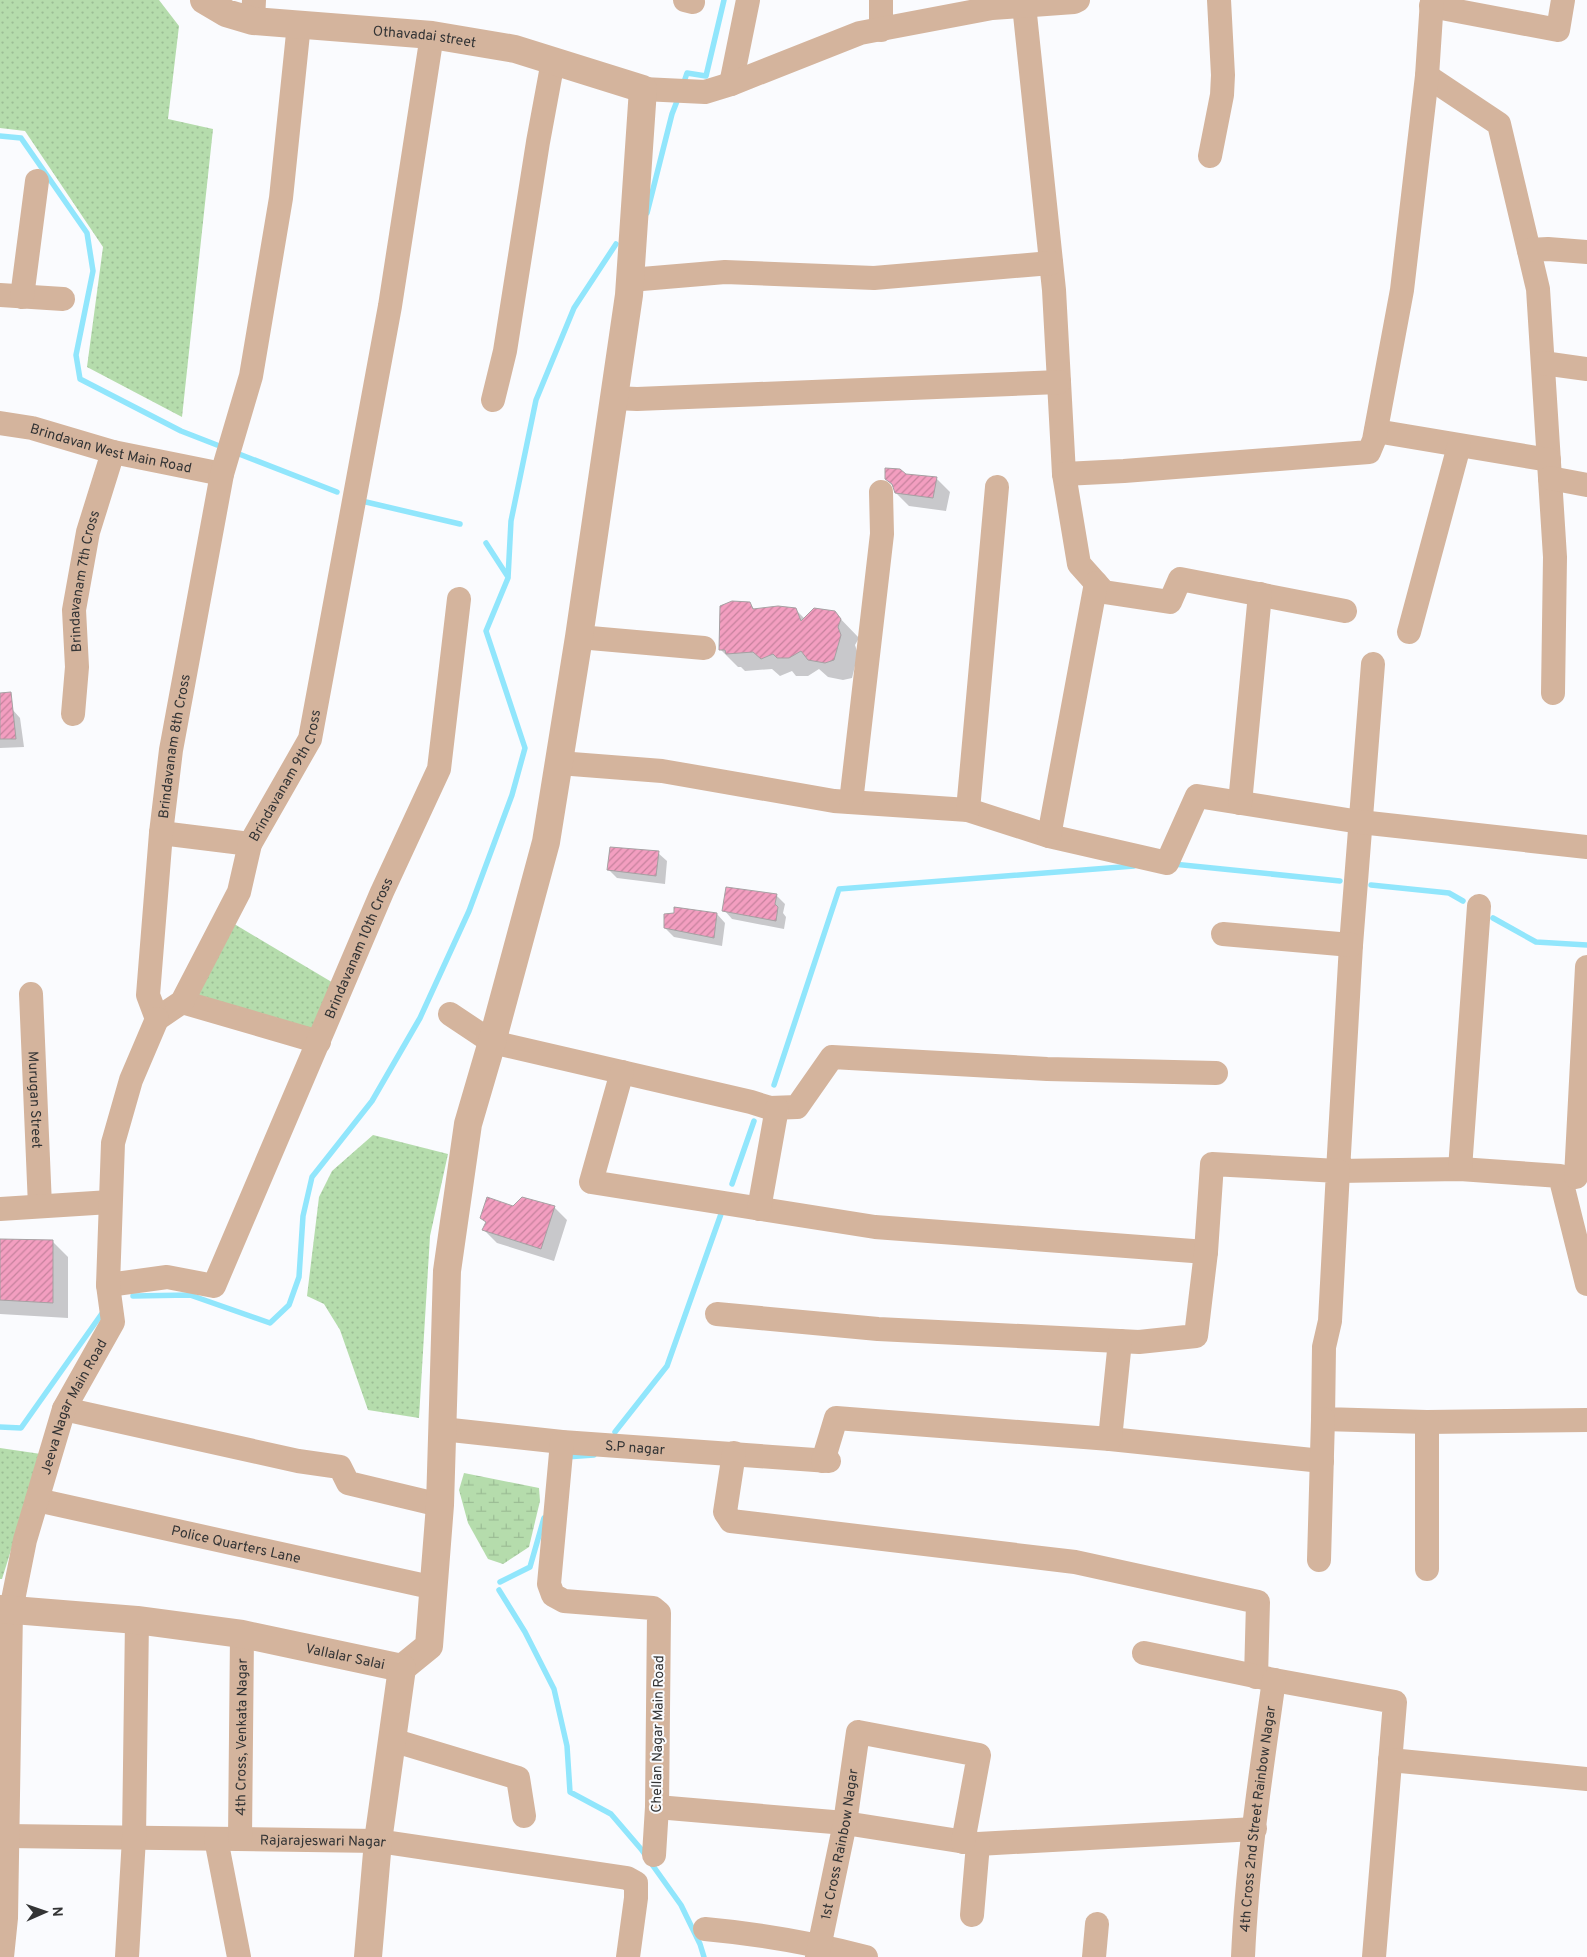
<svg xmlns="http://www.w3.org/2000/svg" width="1587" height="1957" viewBox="0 0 1587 1957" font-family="Overpass,sans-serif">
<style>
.grass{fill:url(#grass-dots)}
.wetland{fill:url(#wetland-marsh)}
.shadow{fill:#0003}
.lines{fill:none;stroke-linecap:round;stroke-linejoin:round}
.stream{stroke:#91e6fc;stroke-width:5.5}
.building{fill:url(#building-hatch);stroke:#a6a1a3}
.minor{stroke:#d4b49d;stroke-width:24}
.tertiary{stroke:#d4b49d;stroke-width:28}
.labels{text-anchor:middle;stroke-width:4;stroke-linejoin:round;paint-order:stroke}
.street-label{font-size:14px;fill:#333435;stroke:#fafbfe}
</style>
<defs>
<pattern id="grass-dots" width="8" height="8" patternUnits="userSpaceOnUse" patternTransform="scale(1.25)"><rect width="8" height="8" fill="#b5dcac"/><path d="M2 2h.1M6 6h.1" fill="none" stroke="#9cbd95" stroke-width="1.8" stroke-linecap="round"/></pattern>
<pattern id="wetland-marsh" width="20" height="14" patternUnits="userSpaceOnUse" patternTransform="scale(1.25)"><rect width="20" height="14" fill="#b5dcac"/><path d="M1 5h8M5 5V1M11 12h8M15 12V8" fill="none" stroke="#9cbd95"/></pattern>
<pattern id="building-hatch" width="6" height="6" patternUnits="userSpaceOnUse" patternTransform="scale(1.25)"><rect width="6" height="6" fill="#f39ec0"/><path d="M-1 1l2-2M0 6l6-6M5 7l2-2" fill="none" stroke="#c5829d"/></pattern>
</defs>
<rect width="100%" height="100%" fill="#fafbfe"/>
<path class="grass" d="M0,0H159L179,26L168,119L213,129L182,417L87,367L103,247L25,131L0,128Z
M231,922L335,984L313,1031L196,996Z
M373,1135L448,1154L430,1236L419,1418L368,1410L340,1330L324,1304L307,1296L319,1197L332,1171Z
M0,1448L41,1454L2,1579H0Z"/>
<path class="wetland" d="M464,1473L539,1488L540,1501L529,1547L503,1564L488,1559L468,1523L459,1490Z"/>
<path class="shadow" d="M905,475L936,478L950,492L946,511L909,506L896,493L894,487L886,479Z
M749,603L755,610L795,609L805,619L834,612L859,638L855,645L858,654L852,678L843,680L828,677L819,669L808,676H796L792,671L780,676L772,669L745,671L741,667H738L720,649Z
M12,709L20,718L24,747L0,748V710Z
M658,853L667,861L665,884L617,878L608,869Z
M776,895L785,904L783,913L786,917L784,929L732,919L724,910Z
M717,914L725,923L722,946L674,937L665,928Z
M513,1207H554L567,1220L554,1261L497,1243L484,1230L487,1222Z
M0,1240L52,1241L68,1257V1318L0,1314Z"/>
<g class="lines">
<path class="stream" d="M683,85L687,73L706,76L724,0
M0,136L21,138L87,233L93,271L76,355L80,379L181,431L217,445
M647,213L672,114L679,96
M239,454L337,492
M366,502L460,524
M486,543L508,577
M1173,864L1340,881
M1371,885L1449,893L1463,901
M1493,918L1536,942L1587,945
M774,1085L839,889L1134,866
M732,1184L754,1121
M133,1296L190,1295L270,1323L289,1305L299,1277L303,1216L312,1177L372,1101L420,1018L469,911L512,795L525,748L486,631L508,578L511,521L536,400L574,308L616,244
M0,1427L21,1428L103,1312
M615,1432L667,1366L721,1214
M566,1457L594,1455
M500,1582L530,1567L544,1518
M499,1590L525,1632L554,1689L567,1746L570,1792L611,1814L641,1849L681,1905L700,1944L704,1957"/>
</g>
<path class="building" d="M885,468L900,469L906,474L937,477L933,498L895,493L892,484L885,479Z
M732,601L750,602L753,609L778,606L796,608L801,621L814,608L835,611L841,619L838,627L841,635L834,660L825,663L808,660L801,651L789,658H777L773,654L761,659L753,652L726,654L725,650H719L720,606Z
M11,692L16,739H0V693Z
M610,847L659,851L656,876L607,870Z
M726,887L777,894L775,904L778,907L776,921L722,911Z
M674,907L717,913L714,938L664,928V914L674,913Z
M487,1197L513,1206L522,1197L555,1206L541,1249L482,1230L486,1222L480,1218Z
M0,1239L53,1240V1303L0,1300Z"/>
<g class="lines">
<g class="minor">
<path d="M685,0L693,2"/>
<path d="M881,0V30"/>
<path d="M1024,5L1054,290L1064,474L1079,564L1104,592L1170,602L1180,579L1345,611"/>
<path d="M1431,6L1558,30L1563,0"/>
<path d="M253,21L254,0"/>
<path d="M1427,76L1499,124L1538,289L1555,557L1553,693"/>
<path d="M731,84L748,0"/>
<path d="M643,89L705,92L731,84L860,33L992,8L1074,2L1078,0"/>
<path d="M1210,156L1222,95L1223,75L1219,0"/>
<path d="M1529,250L1548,249L1587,252"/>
<path d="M630,280L725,272L874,278L1051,263"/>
<path d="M0,295L63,299"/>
<path d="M22,297L37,181"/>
<path d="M1543,363L1587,369"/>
<path d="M614,398L637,399L1059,382"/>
<path d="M493,400L505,351L538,142L553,61"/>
<path id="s1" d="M0,423L32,428L113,452L222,474"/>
<path d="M1376,431L1549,460"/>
<path d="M1064,474L1124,471L1369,452L1374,440L1402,290L1427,76L1432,0"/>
<path d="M1550,478L1587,485"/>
<path d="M1409,632L1459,446"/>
<path d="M579,637L704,648"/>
<path d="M1373,664L1351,945L1338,1171L1460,1169L1560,1176L1587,1284"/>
<path id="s2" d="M73,714L77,667L74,610L88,532L113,452"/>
<path d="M559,763L662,771L834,801L968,810L1049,836L1167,863L1197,796L1360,822L1587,847"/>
<path d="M851,802L882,534L881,492"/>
<path d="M1240,803L1260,594"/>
<path d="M968,810L997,487"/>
<path d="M161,833L250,844"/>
<path d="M1049,836L1096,583"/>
<path d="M1223,934L1351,945"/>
<path id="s3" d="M31,994L40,1206"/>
<path d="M182,1002L319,1042"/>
<path d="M450,1014L492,1042L751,1102L770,1108L797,1107L832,1057L1047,1069L1216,1073"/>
<path id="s4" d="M157,1019L182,1002L239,892L250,844L310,739L390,306L432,35"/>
<path id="s5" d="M157,1019L148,995L161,833L171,750L222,474L251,376L281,198L299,24"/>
<path d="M622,1072L591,1182L875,1227L1206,1252"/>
<path d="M1460,1169L1479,906"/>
<path d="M1576,1177L1587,967"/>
<path d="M0,1209L110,1202"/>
<path d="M759,1209L777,1108"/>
<path id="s6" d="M108,1285L167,1277L214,1286L382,892L439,769L459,599"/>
<path d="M717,1314L878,1329L1139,1342L1196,1336L1206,1252L1212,1164L1338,1171L1330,1321L1324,1347L1323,1419L1427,1422L1587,1420"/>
<path d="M64,1409L298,1461L340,1467L348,1483L440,1505"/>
<path d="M1427,1422V1569"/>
<path id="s7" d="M442,1429L562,1442L829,1461"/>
<path d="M1110,1439L1322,1461"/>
<path d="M562,1442L549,1584L553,1595L564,1601L653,1608L659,1613L657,1807L654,1855"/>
<path d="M734,1453L725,1512L731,1521L1075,1562L1258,1602L1256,1677"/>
<path d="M823,1461L836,1418L1110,1439L1120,1341"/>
<path id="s8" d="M37,1500L435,1588"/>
<path d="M1319,1560L1323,1419"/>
<path d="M1144,1653L1274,1680L1395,1702L1374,1957"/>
<path d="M392,1740L518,1778L524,1816"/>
<path d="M1390,1760L1587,1779"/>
<path d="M657,1807L845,1823L978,1844L1255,1829"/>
<path id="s9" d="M7,1836L378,1841L627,1878L636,1883V1898L628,1957"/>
<path d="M216,1839L239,1957"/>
<path id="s10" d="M240,1839L242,1634"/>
<path d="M972,1915L978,1844"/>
<path d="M705,1929C760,1934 812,1943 866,1957"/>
<path id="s11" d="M2,1957L6,1918L11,1610L25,1540L64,1409L113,1322L108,1285L113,1143L131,1080L157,1019"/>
<path d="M127,1957L134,1838L137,1620"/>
<path id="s12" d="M817,1957L845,1823L858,1732L979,1755L963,1842"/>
<path d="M1094,1957L1097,1924"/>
<path id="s13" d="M1243,1957C1247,1864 1261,1772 1274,1680"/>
</g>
<g class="tertiary">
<path id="s14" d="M204,0L226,13L253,21L432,35L515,49L643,89L629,295L579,637L546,842L492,1042L468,1124L447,1271L440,1505L429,1646L402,1668"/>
<path id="s15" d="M0,1609L137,1620L242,1634L402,1668"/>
<path d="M368,1957L378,1841L402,1668"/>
</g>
</g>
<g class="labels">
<g class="street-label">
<text dy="5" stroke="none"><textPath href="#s14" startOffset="226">Othavadai street</textPath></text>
<text dy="5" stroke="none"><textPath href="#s1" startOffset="114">Brindavan West Main Road</textPath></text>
<text dy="5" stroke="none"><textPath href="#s2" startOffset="134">Brindavanam 7th Cross</textPath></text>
<text dy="5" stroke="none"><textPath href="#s5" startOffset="276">Brindavanam 8th Cross</textPath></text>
<text dy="5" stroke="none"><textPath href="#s4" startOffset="281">Brindavanam 9th Cross</textPath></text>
<text dy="5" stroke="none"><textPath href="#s6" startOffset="475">Brindavanam 10th Cross</textPath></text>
<text dy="5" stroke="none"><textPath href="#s3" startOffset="106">Murugan Street</textPath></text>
<text dy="5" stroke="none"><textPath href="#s11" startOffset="561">Jeeva Nagar Main Road</textPath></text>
<text dy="5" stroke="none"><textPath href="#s7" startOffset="194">S.P nagar</textPath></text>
<text dy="5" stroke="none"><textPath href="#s8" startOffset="204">Police Quarters Lane</textPath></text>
<text dy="5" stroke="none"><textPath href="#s15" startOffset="349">Vallalar Salai</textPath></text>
<text transform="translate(657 1734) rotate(-89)" y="5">Chellan Nagar Main Road</text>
<text dy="5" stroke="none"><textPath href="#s10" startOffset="102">4th Cross, Venkata Nagar</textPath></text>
<text dy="5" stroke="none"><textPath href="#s13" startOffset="139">4th Cross 2nd Street Rainbow Nagar</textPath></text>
<text dy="5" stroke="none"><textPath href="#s9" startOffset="316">Rajarajeswari Nagar</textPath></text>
<text dy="5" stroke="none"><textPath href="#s12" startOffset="115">1st Cross Rainbow Nagar</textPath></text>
</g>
</g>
<g transform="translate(45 1912) rotate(88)" stroke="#fafbfe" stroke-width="4" paint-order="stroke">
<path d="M0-4L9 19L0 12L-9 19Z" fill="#333435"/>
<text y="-8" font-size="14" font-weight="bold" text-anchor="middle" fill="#333435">N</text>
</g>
</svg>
